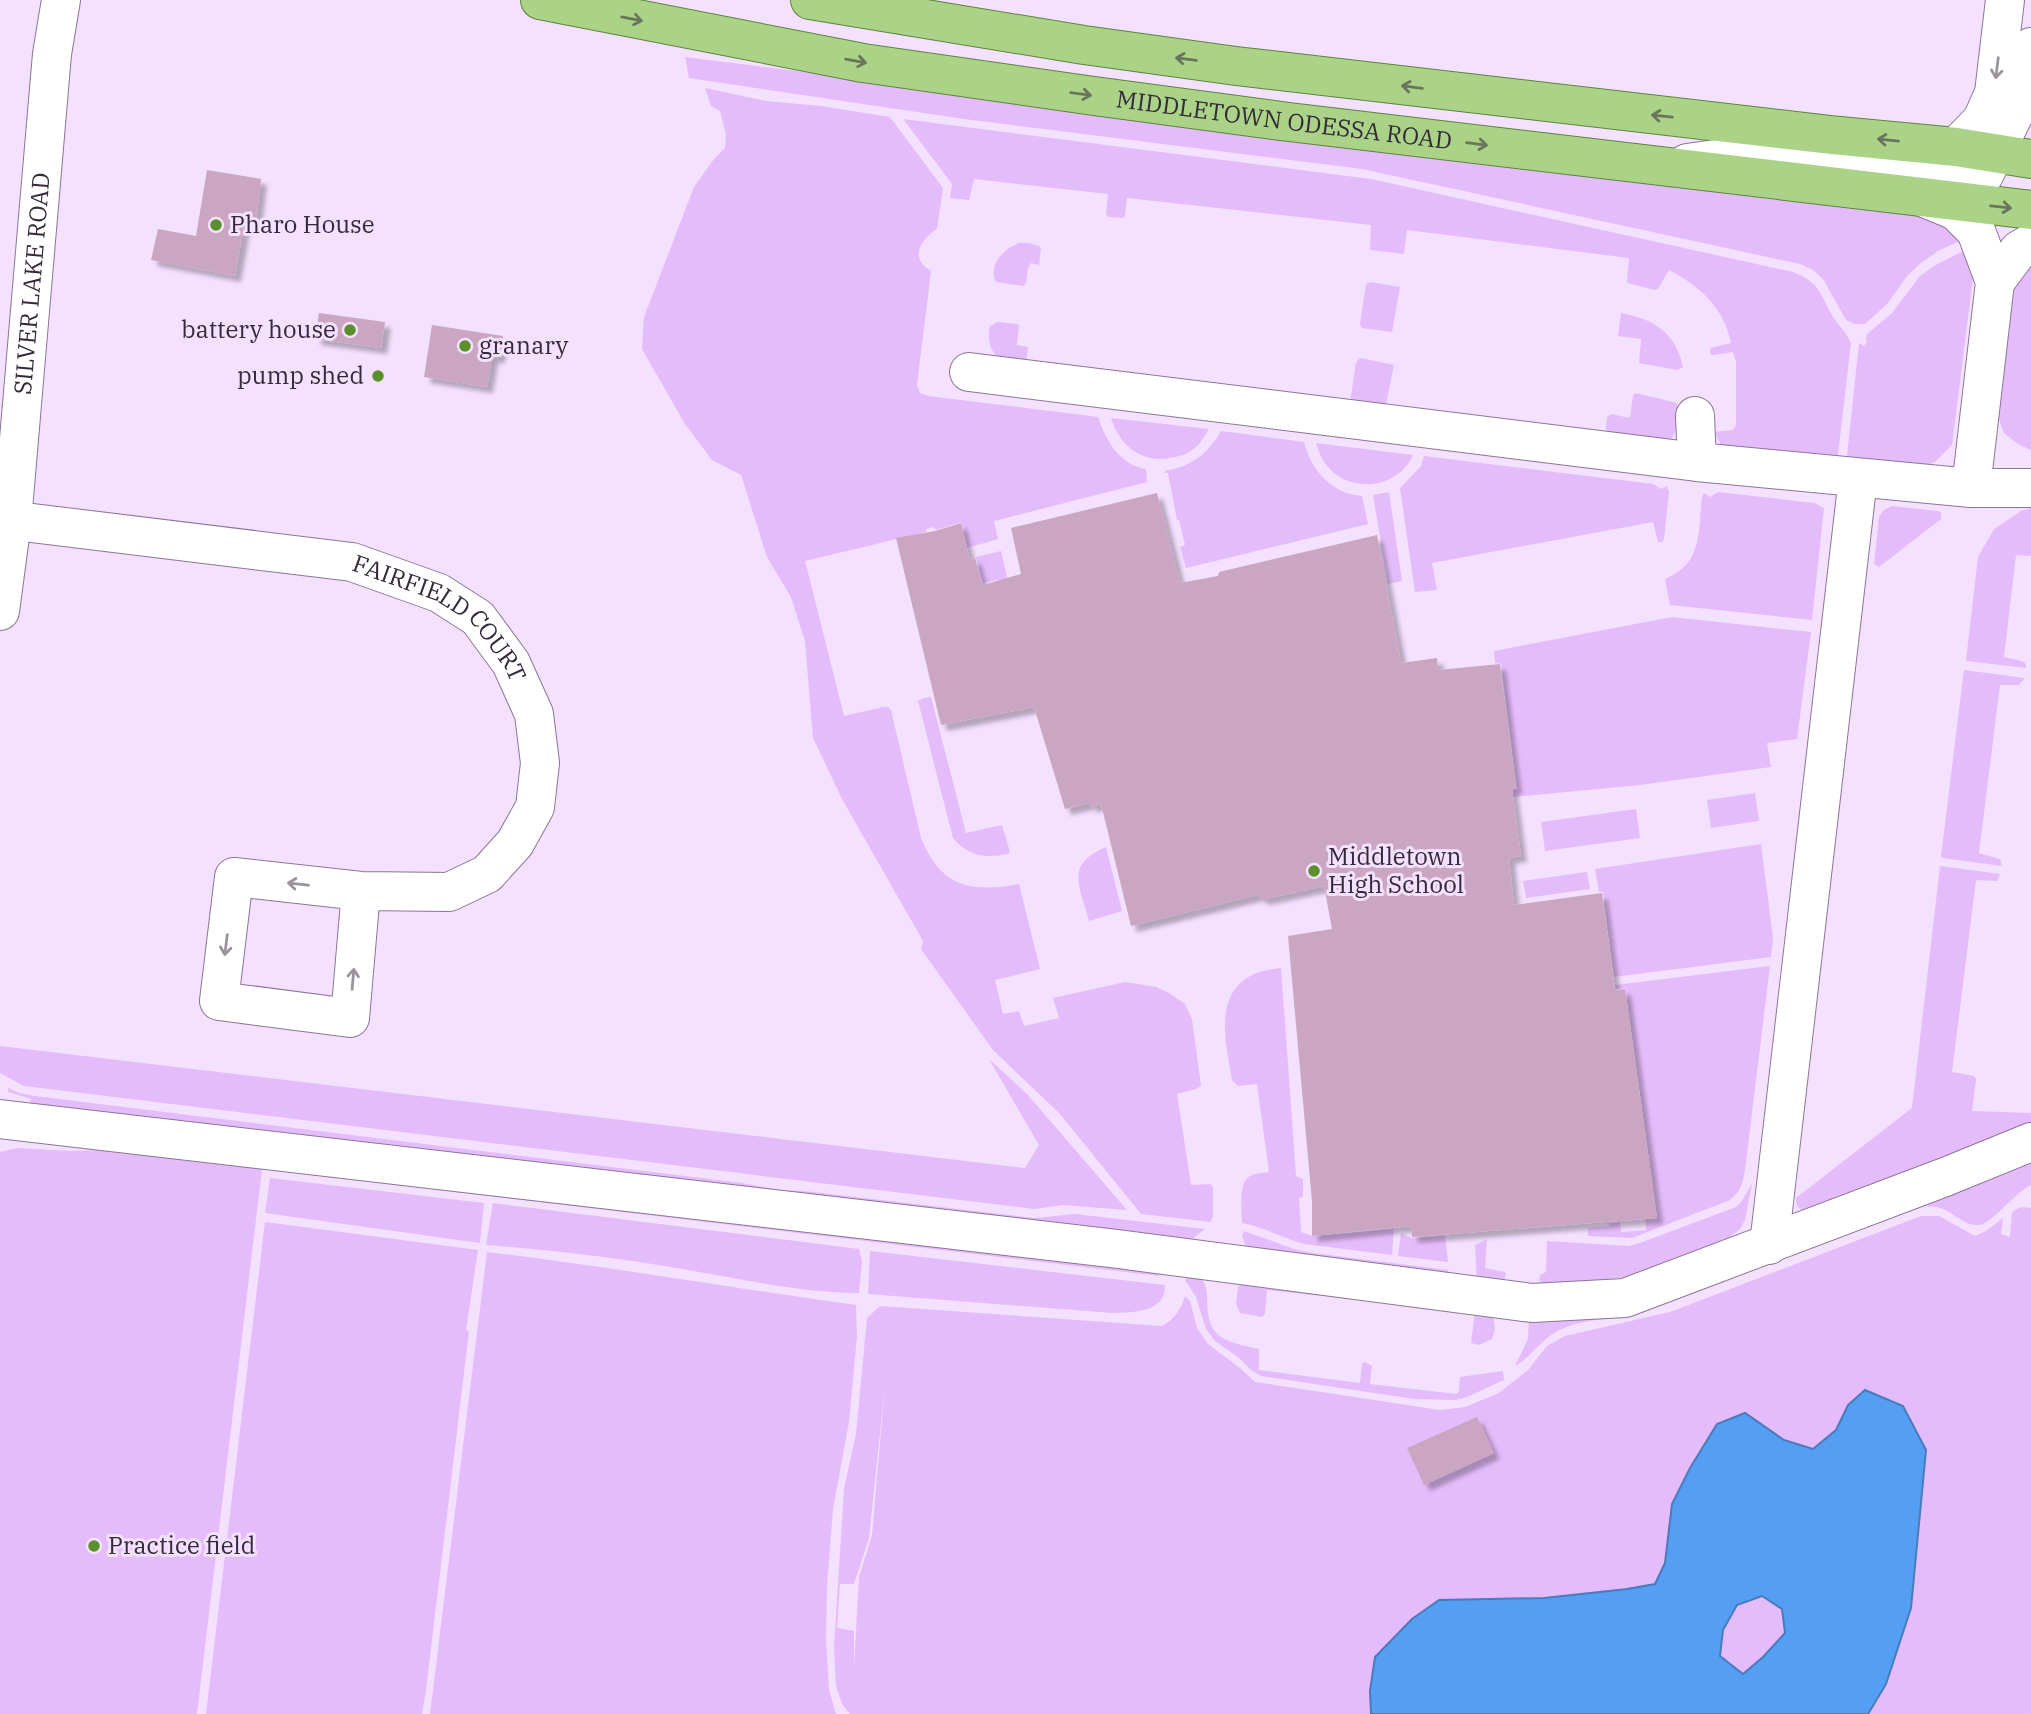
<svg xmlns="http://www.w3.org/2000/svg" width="2031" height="1714" viewBox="0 0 2031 1714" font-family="'IBM Plex Serif',serif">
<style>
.green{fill:#e5bcfb;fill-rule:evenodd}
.water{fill:#549ef3;stroke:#4a7bbb;stroke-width:2;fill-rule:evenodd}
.building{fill:#caa6c2;filter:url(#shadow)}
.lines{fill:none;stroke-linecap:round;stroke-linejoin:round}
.minor-casing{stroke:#8b7596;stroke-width:40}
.major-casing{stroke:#5c8539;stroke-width:40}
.minor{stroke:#fff;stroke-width:38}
.major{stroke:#aad388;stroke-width:38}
.oneway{stroke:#69765d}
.oneway2{stroke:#9a949c}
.poi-dot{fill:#59902b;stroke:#f4e0ff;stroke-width:2.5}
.labels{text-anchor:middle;stroke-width:6;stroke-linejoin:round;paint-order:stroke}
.street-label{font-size:24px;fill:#342a39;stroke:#f4e0ff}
.poi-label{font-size:24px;fill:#342a39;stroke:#f4e0ff;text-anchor:start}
</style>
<defs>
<filter id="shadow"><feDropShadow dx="6" dy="6" stdDeviation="2" flood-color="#0004"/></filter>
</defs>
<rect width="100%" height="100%" fill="#f4e0ff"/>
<path class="green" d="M685,57L1555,166L1656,185L1940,219L1966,238L1938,251L1921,263L1907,276L1887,304L1865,324H1854L1846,320L1823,279L1813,270L1800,264L1362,169L964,119L689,78Z
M705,88L766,101L821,106L890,117L943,188L937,229C920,240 909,258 931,271L917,385L920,393L928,396L1098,417C1106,440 1119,465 1146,469L1147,482L994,521L998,539L967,548L961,522L936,530L934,527L926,529V532L805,561L844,716L883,707H888L891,710L921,838C941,887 970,893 1019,884L1040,969L995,980L1003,1014L1019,1011L1024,1026L1059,1018L1053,998L1125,982L1156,987L1169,993L1185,1004L1192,1019L1201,1086L1196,1089L1177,1094L1191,1185L1211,1184L1213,1188V1215L1211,1222L1141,1214L1060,1114L993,1050L921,949L923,941L842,799L813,738L805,641L791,597L767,557L741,475L712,460L685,424L642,349L644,317L694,187L714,159L725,148L726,134L720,111L711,106Z
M903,119L1371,179L1793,272C1820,283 1819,292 1832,315C1838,326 1846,331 1851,343L1837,463L1721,445L1714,432L1733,430L1736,425V362L1733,352L1714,355H1711L1710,351L1711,348L1731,343C1724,308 1700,286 1669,270L1658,289L1655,290L1627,283L1629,258L1407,230L1404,254L1370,250L1371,225L1127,198L1125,216L1123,218L1109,217L1106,214L1108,194L974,179L969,200L950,198L952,184Z
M1019,243H1029L1039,246L1041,249L1039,265L1031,263C1025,269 1029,279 1024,286L996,282C988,265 1003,249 1019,243Z
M1971,247L1974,270L1952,445L1935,462L1920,468L1846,465L1859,343L1864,346L1867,341L1866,340L1867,334L1892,313L1920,276L1934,266Z
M2031,266V450L2018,444L2004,433L1995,408L2010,293Z
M1370,282L1400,287L1392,332L1362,328L1360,324L1366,284Z
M1621,313C1654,319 1676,333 1683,367L1678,370L1639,363L1641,339L1618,336Z
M998,322L1017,324L1019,326L1017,345L1028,347L1026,363C1019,362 1010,363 1003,360C990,356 987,338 990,326Z
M1360,358L1394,365L1384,414L1350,403L1356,362Z
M1636,393L1677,403C1677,421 1680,432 1665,446L1605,438L1607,417L1611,414L1630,418L1633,395Z
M1111,418L1209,429C1204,437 1199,446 1191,451C1187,454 1181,456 1175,457C1145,465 1120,448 1111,418Z
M1221,431L1304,442C1311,470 1332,494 1362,496L1368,524L1186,568L1180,547L1185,545L1179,520H1177L1168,473H1165V471C1192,466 1208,454 1221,431Z
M1316,443L1413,455C1399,487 1353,495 1329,468C1322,461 1319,452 1316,443Z
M1424,456L1653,484L1661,489L1667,486L1669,492L1664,539L1662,542H1658L1653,522L1432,563L1437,590L1415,592L1400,488L1421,466Z
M1389,492L1402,581L1388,584L1373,495Z
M1718,492L1814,503L1824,508L1812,620L1670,605L1665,579C1703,563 1698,533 1702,497L1704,493L1710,497Z
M1892,506L1938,511L1941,512V519L1879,567L1874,564L1879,517L1884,510Z
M2031,508V556L2016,555L2004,657L2022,661L2026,664V668L1966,661L1978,557L1994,529L2021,511Z
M1001,551L1025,652L1016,654L998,580L983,583L976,557Z
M1672,617L1811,632L1797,739L1767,743L1771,767L1640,785L1513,797L1512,790L1517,789L1501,664L1495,663L1494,651Z
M1964,670L2025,678L2019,685H2000L1979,853L2000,859L2002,866L1943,858L1941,856Z
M931,697L966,833L1002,825L1010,852L1008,854C985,858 969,857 953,838L918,701L924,698Z
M1755,793L1759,821L1711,828L1707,800Z
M1636,809L1640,838L1545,851L1541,822Z
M1761,844L1773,938L1771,957L1614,977L1603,892H1599L1595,869Z
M1106,847L1122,911L1089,921C1080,885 1064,865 1106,847Z
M1940,866L2000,874L1997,881L1976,880L1952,1072L1974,1076L1976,1079L1972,1111L2031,1113V1122L1804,1211C1798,1208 1796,1206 1796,1198L1912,1108Z
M1587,872L1590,889L1526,898L1523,881Z
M1770,966L1745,1170C1743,1183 1740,1192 1730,1200L1632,1238L1588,1236V1228L1609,1226V1223L1620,1222L1621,1232L1646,1230V1219L1657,1218L1625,988L1616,989L1615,985Z
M1281,968L1296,1176L1303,1179V1197L1299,1198L1301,1232L1312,1236L1394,1229L1392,1255L1304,1244C1282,1238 1264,1227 1242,1223C1242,1210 1237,1181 1252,1175C1257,1173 1264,1173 1269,1172L1257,1084L1238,1086L1232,1080C1226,1042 1211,990 1259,972C1266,970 1273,969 1281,968Z
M0,1046L1025,1168L1039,1145L989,1059L1027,1094L1127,1210L1063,1205L1034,1209L24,1086L0,1073Z
M8,1088L19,1093L35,1096L742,1183L779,1190L804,1191L1034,1218L1075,1214L1205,1229L1191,1240L1180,1242L30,1103L31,1099L8,1092Z
M17,1148L70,1151L110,1150L1160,1271L1159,1276L262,1169L197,1714H0V1152Z
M2031,1156V1185C2015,1192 1992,1224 1979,1225C1962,1227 1948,1204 1929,1207L1926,1203Z
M270,1178L484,1203L480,1243L265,1213Z
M1752,1184L1745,1220L1740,1229L1723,1242L1628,1276L1597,1282L1544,1284L1539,1281L1540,1275L1546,1272L1547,1241L1628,1246L1637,1244L1736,1207L1741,1202Z
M493,1203L859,1249L862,1261L859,1293C801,1293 741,1279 683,1269C618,1258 553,1250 486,1245Z
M2021,1207L2031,1208V1714H850L842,1704L836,1686L834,1647L844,1489L856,1434L867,1318L880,1306L1162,1326C1175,1319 1181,1309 1185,1296L1190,1301L1197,1328L1208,1344L1240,1368L1255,1382L1440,1410L1465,1407L1499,1393L1528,1370L1547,1346L1565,1336L1670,1312L1921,1216H1939L1975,1236L1986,1231L2003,1218L2001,1234L2010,1237L2012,1212ZM885,1386L872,1535L859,1577L854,1668V1631L837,1628L840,1584H854L869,1538Z
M265,1222L478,1250L466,1330L469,1331L426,1690L422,1714H206Z
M1244,1231L1294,1249L1313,1253L1448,1270L1449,1274L1246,1247L1242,1236Z
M1401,1233L1411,1238L1445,1236L1448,1262L1398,1256Z
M1487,1239L1485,1268L1505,1272L1506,1275L1503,1281L1477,1279L1475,1245Z
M870,1251L1165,1285C1166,1313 1133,1312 1113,1313L868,1294Z
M487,1252C611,1267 733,1288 856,1305L857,1336L849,1422L833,1509L827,1585L826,1640L829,1690L836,1714H430Z
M1189,1275C1222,1277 1194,1317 1221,1337C1232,1344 1246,1346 1259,1349V1370L1360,1383L1362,1364L1365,1362L1372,1366L1370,1384L1457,1394L1459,1391L1460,1377L1503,1371L1504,1380L1467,1397L1455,1400L1414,1399L1261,1376L1252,1371L1238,1357L1215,1341L1206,1329L1196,1297L1185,1280Z
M1723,1276L1725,1282C1694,1292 1663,1306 1631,1314C1608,1320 1583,1319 1562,1329C1541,1338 1533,1356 1515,1366L1528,1339L1529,1320Z
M1245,1281L1447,1310L1267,1290L1265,1314L1262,1317L1240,1313L1236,1304L1238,1287Z
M1475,1311L1493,1312L1495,1330L1492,1339L1479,1345L1471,1343Z"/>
<path class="water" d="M1865,1390L1903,1406L1926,1450L1911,1608L1886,1684L1868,1714H1371L1370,1691L1375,1657L1412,1619L1439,1600L1544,1598L1627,1589L1655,1584L1665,1563L1672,1504L1690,1468L1717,1424L1745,1413L1784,1440L1813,1449L1836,1430L1848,1405ZM1762,1596L1782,1609L1785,1633L1763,1657L1743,1674L1720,1656L1723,1630L1737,1605Z"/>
<path class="building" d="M207,170L261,179L256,221L245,220L235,276L151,260L158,229L196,236Z
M319,313L385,322L381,348L315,339Z
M432,325L503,336L499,357H492L487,387L424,377Z
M1157,493L1180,583L1218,576L1219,572L1377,535L1401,663L1437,658L1438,670L1500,664L1516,788L1512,789L1521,856L1509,858L1514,905L1602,893L1615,990L1625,989L1657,1218L1412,1237L1411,1226L1312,1236V1201L1288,936L1332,929L1324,886L1264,899L1257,895L1131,926L1101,804L1091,807L1090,803L1065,809L1034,707L941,725L896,538L935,531L961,523L970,560L975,558L983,585L1021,574L1011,528Z
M1477,1417L1494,1453L1424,1485L1407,1448Z"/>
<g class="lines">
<g class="minor-casing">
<g id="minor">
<path d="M2031,47L2024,94L2031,105"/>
<path d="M1956,147L1982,120L1994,93L2005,0"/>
<path d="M1687,163L1751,154L1970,180L1984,175L2024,94"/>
<path d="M1922,197L1956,211L1976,231L1995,282L1971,488"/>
<path d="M1995,282L2019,250L2031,243"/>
<path d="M969,372L1697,462L1971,488H2031"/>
<path d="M1695,416L1697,462"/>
<path id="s1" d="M0,519L352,562L439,593L478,618L511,663L534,714L540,763L535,807L515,843L487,874L449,892L361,891L234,877L219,1001L350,1018L361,891"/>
<path id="s2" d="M0,611L12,521L52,54L61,0"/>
<path d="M0,1119L1118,1249L1532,1303L1625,1298L1945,1177L2031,1142"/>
<path d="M1769,1245L1858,478"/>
</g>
</g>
<g class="major-casing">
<g id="major">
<path id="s3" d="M540,0L863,63L1094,96L1289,122L2031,210"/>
<path d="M810,0L1084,45L1236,66L1831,135L1956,147L2031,159"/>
</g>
</g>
<use href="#minor" class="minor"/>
<use href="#major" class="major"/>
</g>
<defs><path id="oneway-shaft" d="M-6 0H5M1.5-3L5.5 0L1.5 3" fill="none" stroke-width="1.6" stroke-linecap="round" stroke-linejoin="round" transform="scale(1.75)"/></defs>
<g class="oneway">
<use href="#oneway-shaft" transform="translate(632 19) rotate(11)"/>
<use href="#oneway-shaft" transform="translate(1186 59) rotate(-172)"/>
<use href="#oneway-shaft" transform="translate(856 61) rotate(10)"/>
<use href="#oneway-shaft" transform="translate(1412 87) rotate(-173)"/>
<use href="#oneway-shaft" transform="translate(1081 94) rotate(8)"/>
<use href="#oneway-shaft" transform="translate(1662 116) rotate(-174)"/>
<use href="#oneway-shaft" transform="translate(1888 140) rotate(-174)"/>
<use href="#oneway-shaft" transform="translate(1477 144) rotate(7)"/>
<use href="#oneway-shaft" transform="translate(2001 207) rotate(6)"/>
</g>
<g class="oneway2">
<use href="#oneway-shaft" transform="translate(1997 68) rotate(97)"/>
<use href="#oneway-shaft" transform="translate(298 884) rotate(-174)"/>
<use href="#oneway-shaft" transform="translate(226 945) rotate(97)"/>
<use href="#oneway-shaft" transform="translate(353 979) rotate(-85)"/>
</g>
<g class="poi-dot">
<circle cx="216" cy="225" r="7"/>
<circle cx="350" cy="330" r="7"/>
<circle cx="465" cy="346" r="7"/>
<circle cx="378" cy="376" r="7"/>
<circle cx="1314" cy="871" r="7"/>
<circle cx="94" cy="1546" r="7"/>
</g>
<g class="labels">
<g class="street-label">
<text dy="8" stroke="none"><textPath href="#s3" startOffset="754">MIDDLETOWN ODESSA ROAD</textPath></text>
<text dy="8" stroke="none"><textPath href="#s2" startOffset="329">SILVER LAKE ROAD</textPath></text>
<text dy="8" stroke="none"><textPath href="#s1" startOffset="462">FAIRFIELD COURT</textPath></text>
</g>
<g class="poi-label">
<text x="230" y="233">Pharo House</text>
<text x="336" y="338" text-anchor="end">battery house</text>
<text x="479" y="354">granary</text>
<text x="364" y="384" text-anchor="end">pump shed</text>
<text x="1328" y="865">Middletown<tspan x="1328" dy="28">High School</tspan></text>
<text x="108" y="1554">Practice field</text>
</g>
</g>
</svg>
